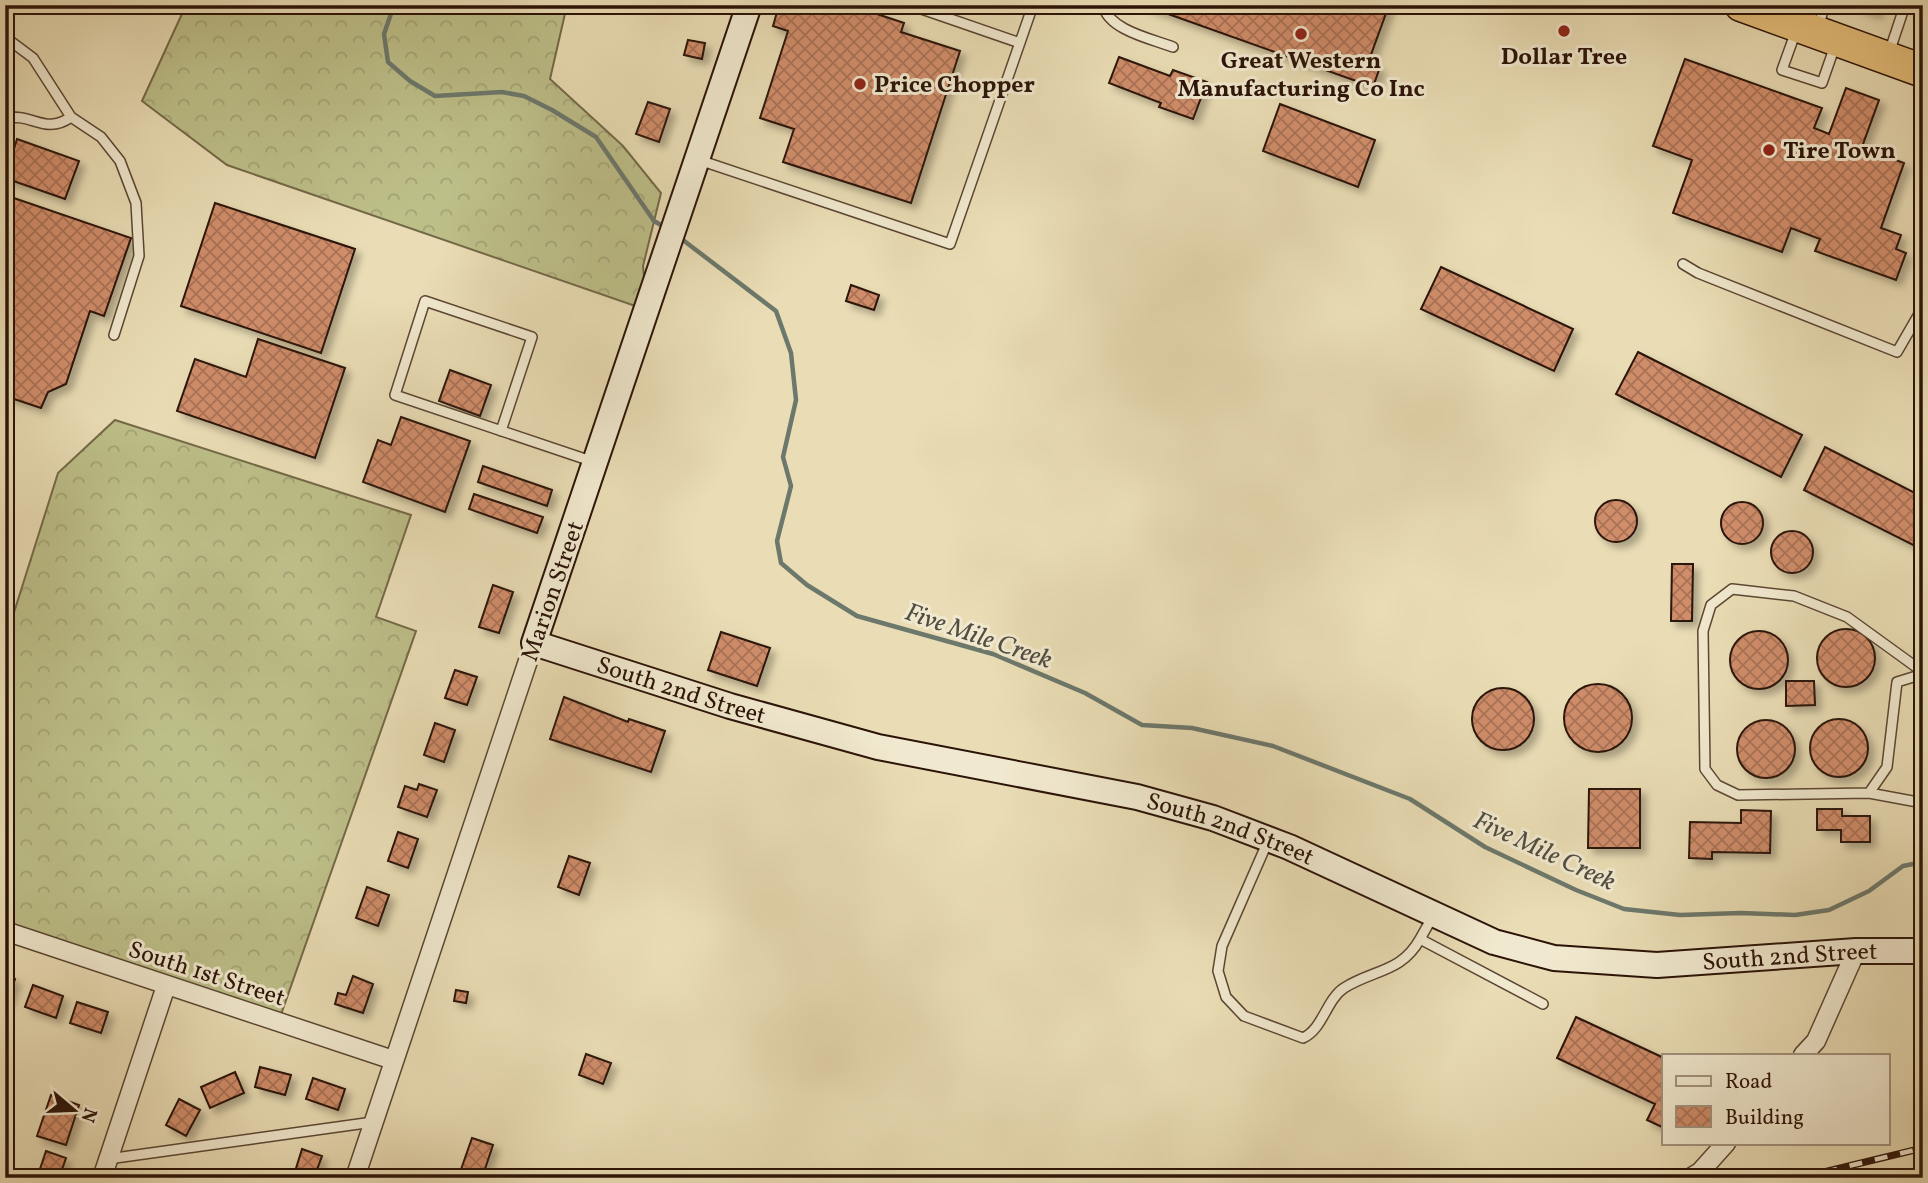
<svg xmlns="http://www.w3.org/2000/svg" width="1928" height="1183" viewBox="0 0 1928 1183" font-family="Vollkorn,serif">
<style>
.forest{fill:url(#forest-crowns);stroke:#746948;stroke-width:2}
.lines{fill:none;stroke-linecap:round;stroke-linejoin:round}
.stream{stroke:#6c786c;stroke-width:4.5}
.building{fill:url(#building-cross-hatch);stroke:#2b1308;stroke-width:2;filter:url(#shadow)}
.lane-casing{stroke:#5b4633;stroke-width:12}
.street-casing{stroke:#5b4633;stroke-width:21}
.secondary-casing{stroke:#2b1308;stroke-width:28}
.highway-casing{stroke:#2b1308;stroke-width:35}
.lane{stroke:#f1e9cf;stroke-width:9}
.street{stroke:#f1e9cf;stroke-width:18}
.secondary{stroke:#f1e9cf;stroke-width:24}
.highway{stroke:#e5be7a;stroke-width:32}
.rail-casing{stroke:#2b1308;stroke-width:7}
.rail{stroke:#f1e9cf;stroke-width:4.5;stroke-dasharray:13;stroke-linecap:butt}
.poi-dot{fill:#8f2418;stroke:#f1e9cf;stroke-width:2.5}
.labels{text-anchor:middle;stroke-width:6;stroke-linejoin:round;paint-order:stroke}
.poi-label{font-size:24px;font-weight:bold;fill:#2b1308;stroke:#f1e9cf}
.street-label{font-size:24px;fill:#2b1308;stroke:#f1e9cf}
.water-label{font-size:26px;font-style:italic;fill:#514e42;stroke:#f1e9cf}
</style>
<defs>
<pattern id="forest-crowns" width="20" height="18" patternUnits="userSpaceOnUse" patternTransform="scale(1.75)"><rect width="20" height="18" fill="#bdbf89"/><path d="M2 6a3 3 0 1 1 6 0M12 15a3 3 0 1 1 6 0" fill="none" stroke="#a3a375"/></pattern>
<pattern id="building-cross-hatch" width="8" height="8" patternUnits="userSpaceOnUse" patternTransform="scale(1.75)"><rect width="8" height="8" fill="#d08d6a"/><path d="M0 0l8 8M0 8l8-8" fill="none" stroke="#a97255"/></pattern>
<filter id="shadow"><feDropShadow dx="5.5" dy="5.5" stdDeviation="3.5" flood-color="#0004"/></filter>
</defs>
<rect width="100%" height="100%" fill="#eaddb5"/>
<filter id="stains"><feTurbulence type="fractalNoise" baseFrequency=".00286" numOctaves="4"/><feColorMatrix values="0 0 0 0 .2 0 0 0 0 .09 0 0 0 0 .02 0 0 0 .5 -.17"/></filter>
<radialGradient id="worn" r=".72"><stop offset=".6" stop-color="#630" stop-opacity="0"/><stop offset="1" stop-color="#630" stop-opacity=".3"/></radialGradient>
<path class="forest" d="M186,5H567L550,79L623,146L661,193L643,266L647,310L227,165L142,101Z
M115,420L411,515L376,617L416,631L278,1023L5,931V641L58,473Z"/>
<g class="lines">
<path class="stream" d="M394,5L384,34L388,62L410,81L435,96L502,92L524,96L552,110L596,137L654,221L666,228
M679,237L776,311L791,353L796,400L783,457L791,486L777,541L781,563L807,585L857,616L993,654L1085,693L1142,725L1192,728L1273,746L1410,799L1485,847L1576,890L1624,909L1680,915L1741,913L1795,915L1829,910L1869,891L1903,866L1923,862"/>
</g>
<path class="building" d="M779,5H818L829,9L830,5H850L904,23L901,32L960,51L911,203L783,162L794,129L760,118L788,31L773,26Z
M1143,5H1389L1368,63L1380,67L1373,87Z
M1854,5H1879L1876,13Z
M688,40L705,43L702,59L684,55Z
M1119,57L1170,76L1173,70L1207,82L1193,119L1159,107L1161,103L1109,83Z
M1685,59L1822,108L1814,128L1829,134L1846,88L1879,100L1862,147L1904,163L1881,228L1901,235L1896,249L1906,253L1896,280L1815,251L1820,239L1791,228L1782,252L1673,213L1692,160L1653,146Z
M648,102L670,109L659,142L636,134Z
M1280,104L1375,140L1358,187L1263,151Z
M17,139L79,161L65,199L5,178Z
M5,195L131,238L104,316L90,311L66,384L48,392L41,408L5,396Z
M215,203L355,249L321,353L181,306Z
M1441,267L1573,329L1554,371L1421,309Z
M851,285L879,295L874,310L846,301Z
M258,339L345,368L315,458L177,411L195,359L246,377Z
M1638,352L1802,435L1781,477L1616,394Z
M450,370L491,385L480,416L439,401Z
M401,417L470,441L445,512L363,482L378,440L391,445Z
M1825,447L1923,497V550L1804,490Z
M483,466L552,490L547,506L478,482Z
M474,494L543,517L537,533L469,509Z
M1595 521a21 21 0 1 1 42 0a21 21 0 1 1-42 0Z
M1721 523a21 21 0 1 1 42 0a21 21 0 1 1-42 0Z
M1771 552a21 21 0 1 1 42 0a21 21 0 1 1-42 0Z
M1672,564H1693L1692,621H1671Z
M493,585L513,592L499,633L479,627Z
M1817 658a29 29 0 1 1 58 0a29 29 0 1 1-58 0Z
M1730 660a29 29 0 1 1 58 0a29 29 0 1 1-58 0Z
M721,632L770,648L757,686L708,670Z
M455,670L477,677L467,705L445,698Z
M1786,681H1814L1815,705L1786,706Z
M1564 718a34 34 0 1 1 68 0a34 34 0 1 1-68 0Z
M1472 719a31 31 0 1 1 62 0a31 31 0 1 1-62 0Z
M564,697L628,722L629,719L665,731L651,772L550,739Z
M1919,713H1923V789H1919Z
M1810 748a29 29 0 1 1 58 0a29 29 0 1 1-58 0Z
M1737 749a29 29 0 1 1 58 0a29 29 0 1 1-58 0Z
M435,723L455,730L444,762L424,755Z
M419,784L437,790L427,817L398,807L405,786L417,790Z
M1589,789H1640V848H1588Z
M1817,809H1842V816H1870V842H1841V830H1817Z
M1741,810L1771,811L1770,853L1712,852V859L1689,858L1690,822L1741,823Z
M398,832L418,839L408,868L388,861Z
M569,856L590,863L579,895L558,887Z
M367,887L389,895L378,926L356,918Z
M5,975L15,979L7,1002L5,1001Z
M353,976L373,984L363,1013L335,1004L338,993L346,995Z
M33,985L63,996L56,1018L25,1007Z
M456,990L468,992L466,1003L454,1001Z
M77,1002L108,1012L101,1033L70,1023Z
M1576,1017L1664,1058V1128L1647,1120L1655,1104L1557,1058Z
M586,1054L611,1063L603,1084L579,1075Z
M260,1067L291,1075L285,1095L255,1087Z
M235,1072L244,1093L210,1108L201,1087Z
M313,1078L345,1089L338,1110L306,1099Z
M51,1095L79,1105L66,1145L37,1136Z
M179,1099L200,1110L186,1136L166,1125Z
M472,1138L493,1145L482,1178H458Z
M302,1149L322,1156L314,1178H293Z
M46,1151L66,1158L59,1178H37Z"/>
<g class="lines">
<g class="lane-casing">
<path id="lane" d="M910,5L1020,43
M1103,5C1108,30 1152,39 1173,47
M1818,27L1825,5
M1796,31L1782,70L1822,83L1836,43
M5,37L33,58L71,117L101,137L120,161L136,203L139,256L114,335
M1889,53L1905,5
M5,119C31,111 44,136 71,117
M699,160L950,244L1033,5
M1683,264L1698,273L1897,352L1923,307
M501,431L532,337L425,301L395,395L594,462
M1923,672L1847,617L1794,596L1732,589L1711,605L1703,631L1705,769L1717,785L1738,795L1869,793L1887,767L1897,682L1923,674
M1869,793L1923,803
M1268,841L1222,946L1218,971L1226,997L1244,1016L1303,1038C1323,1029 1326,1000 1344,988C1374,969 1401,973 1420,939
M1433,916L1420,939L1543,1004
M108,1159L373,1122"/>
</g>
<g class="street-casing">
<path id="street" d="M5,931L393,1060
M1803,1055L1816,1041L1856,951
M102,1178L166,986
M355,1178L534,643
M1690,1178L1700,1172L1726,1143"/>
</g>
<g class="secondary-casing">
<g id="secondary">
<path id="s1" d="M749,5L534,643L730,706L878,747L1137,797L1213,818L1289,847L1494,942L1554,958L1657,965L1856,951H1923"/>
</g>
</g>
<g class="highway-casing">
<path id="highway" d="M1741,5L1923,71"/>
</g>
<use href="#lane" class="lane"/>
<use href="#street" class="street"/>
<use href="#secondary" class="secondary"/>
<use href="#highway" class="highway"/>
<g class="rail-casing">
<path id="rail" d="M1799,1178L1923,1148"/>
</g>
<use href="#rail" class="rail"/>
</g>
<g class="poi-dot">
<circle cx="1564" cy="31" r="7"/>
<circle cx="1301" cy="34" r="7"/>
<circle cx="860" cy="84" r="7"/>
<circle cx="1769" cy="150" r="7"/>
</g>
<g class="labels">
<g class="poi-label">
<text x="1564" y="64">Dollar Tree</text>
<text x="1301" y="68">Great Western<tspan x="1301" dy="28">Manufacturing Co Inc</tspan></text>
<text x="874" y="92" text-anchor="start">Price Chopper</text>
<text x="1783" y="158" text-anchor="start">Tire Town</text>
</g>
<g class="street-label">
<text transform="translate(552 591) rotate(-71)" y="8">Marion Street</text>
<text dy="8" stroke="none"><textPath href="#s1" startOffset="828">South 2nd Street</textPath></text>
<text dy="8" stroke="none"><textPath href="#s1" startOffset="1395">South 2nd Street</textPath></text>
<text dy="8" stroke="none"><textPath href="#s1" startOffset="1981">South 2nd Street</textPath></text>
<text transform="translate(207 973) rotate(18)" y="8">South 1st Street</text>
</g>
<g class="water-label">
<text transform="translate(979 635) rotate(19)" y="9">Five Mile Creek</text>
<text transform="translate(1545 850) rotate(25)" y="9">Five Mile Creek</text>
</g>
</g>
<rect width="1928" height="1183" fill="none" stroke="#eaddb5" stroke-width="28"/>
<rect x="7" y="7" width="1914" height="1169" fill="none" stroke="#2b1308" stroke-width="3.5"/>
<rect x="14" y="14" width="1900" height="1155" fill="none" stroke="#2b1308" stroke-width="2"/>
<rect x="1662" y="1054" width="228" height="91" fill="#f1e9cf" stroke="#a2937f" stroke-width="2"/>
<rect x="1676" y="1076" width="35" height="10" fill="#f1e9cf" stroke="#a2937f" stroke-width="2"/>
<text x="1725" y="1088" font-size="21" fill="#2b1308">Road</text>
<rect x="1676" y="1106" width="35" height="21" fill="url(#building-cross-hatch)" stroke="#a2937f" stroke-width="2"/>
<text x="1725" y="1124" font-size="21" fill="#2b1308">Building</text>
<g transform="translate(74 1110) rotate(109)" stroke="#f1e9cf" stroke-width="5" paint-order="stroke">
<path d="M0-5L12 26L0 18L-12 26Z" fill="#2b1308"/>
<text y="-10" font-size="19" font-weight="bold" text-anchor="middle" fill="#2b1308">N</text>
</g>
<rect width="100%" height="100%" filter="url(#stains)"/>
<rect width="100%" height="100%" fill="url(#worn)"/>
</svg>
